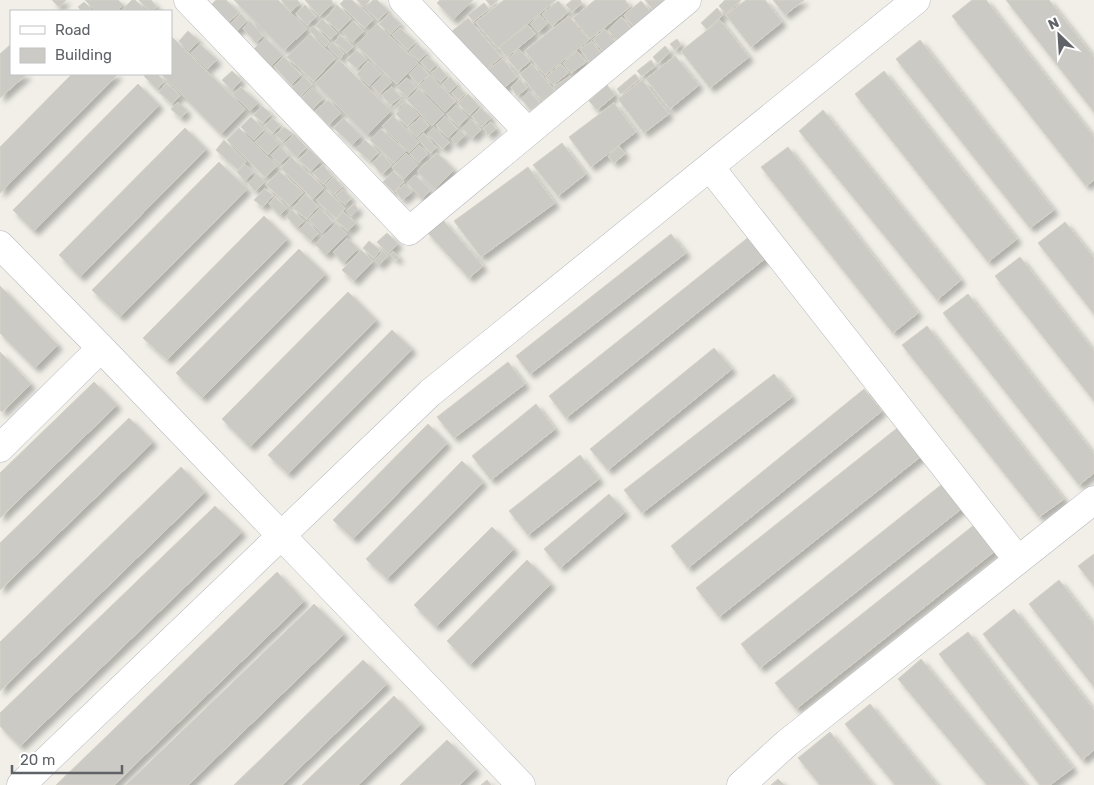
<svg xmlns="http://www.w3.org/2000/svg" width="1094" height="785" viewBox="0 0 1094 785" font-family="Rubik,sans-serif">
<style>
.building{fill:#cccac5;stroke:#d6d1c6;filter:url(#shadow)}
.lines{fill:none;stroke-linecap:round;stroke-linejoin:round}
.minor-casing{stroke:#b5b8bc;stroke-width:29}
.minor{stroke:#fff;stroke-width:28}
</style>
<defs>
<filter id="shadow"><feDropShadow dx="4.5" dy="4.5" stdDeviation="2.5" flood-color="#0004"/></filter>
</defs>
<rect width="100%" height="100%" fill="#f1efe8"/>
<path class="building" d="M52,0H66L59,7Z
M85,0H118L123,5L117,11H96Z
M132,0H135L146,11H121Z
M139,0H151L157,7L153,11H149Z
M216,0H226L239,13L227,23L210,6Z
M234,0H278L307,29L284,50Z
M281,0H297L300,3L291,12Z
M305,0H331L333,3L319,16Z
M344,0H352L373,19L365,28L340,4Z
M357,0H370L363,7Z
M373,0H377L388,11L378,20L365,8Z
M440,0H473L453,20L437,3Z
M486,0H498L491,6Z
M504,0H556L498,48L476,22Z
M572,0H580L582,3L572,12L566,5Z
M595,0H625L630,7L590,39L573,18Z
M645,0H665L671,8L660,18Z
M725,0H741L726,14L719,6Z
M746,0H765L782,22L751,47L726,15Z
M773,0H804L785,15Z
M972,0H986L1094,137V180L1086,186L952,16Z
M1006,0H1049L1094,57V112Z
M558,1L568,12L552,26L542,14Z
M641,1L657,19L640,34L624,15Z
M84,2L93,11H82L78,7Z
M484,3L489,9L473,21L468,15Z
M305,5L316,17L307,25L296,13Z
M337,5L351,18L339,31L325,19Z
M717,8L723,15L707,29L701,23Z
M389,13L400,24L391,34L379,24Z
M241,14L247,21L235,33L229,25Z
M540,15L547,24L538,32L530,24Z
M569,16L589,40L545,75L525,51Z
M622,17L635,33L621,45L608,30Z
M468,18L501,57L483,72L451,32Z
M322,19L337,33L331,39L316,26Z
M720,20L749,57L710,88L681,51Z
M250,21L263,36L256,43L243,28Z
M353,21L364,31L352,42L342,32Z
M377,24L418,63L397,84L356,45Z
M528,25L535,34L507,57L499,47Z
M313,26L330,42L325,46L309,30Z
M400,28L415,42L408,50L392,35Z
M605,29L621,48L608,58L593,39Z
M188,31L199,41L189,51L179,41Z
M310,34L335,58L314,81L287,57Z
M340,35L353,46L347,53L335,42Z
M171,36L245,109L221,134L161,74H171Z
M265,38L282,55L270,67L254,49Z
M677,39L681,45L675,50L670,44Z
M920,40L1054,210L1030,228L896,59Z
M592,41L605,59L594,68L580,49Z
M332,42L344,53L340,59L328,47Z
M11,44V74H27L0,98V54Z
M200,44L217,60L207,69L191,53Z
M417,44L426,53L419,61L409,52Z
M665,46L670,52L658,63L653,57Z
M519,49L530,61L518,71L508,59Z
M356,50L367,59L357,69L347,60Z
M577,51L586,62L571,73L563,63Z
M427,56L436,65L429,71L421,62Z
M675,56L699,85L670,109L646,79Z
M284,57L301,75L291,85L274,66Z
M503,59L517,77L501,90L486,71Z
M339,60L391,111L367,135L315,83Z
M651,60L655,66L642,76L637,71Z
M368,61L381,74L369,86L357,74Z
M419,64L429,75L418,84L409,74Z
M532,64L555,91L542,101L520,74Z
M561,64L568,73L553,85L546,77Z
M439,67L447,76L440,82L431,73Z
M232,71L241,80L232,90L222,80Z
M884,71L1017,239L988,262L855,94Z
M72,74H118L0,193V147Z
M147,74H157L164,81L157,89L144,76Z
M384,74L392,82L379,94L372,86Z
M635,74L639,79L621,94L617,89Z
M430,75L455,101L445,112L419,86Z
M304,76L312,85L299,97L292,88Z
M570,76L578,87L561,99L553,87Z
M450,77L457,85L449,92L442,84Z
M407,78L416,87L407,97L397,87Z
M520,79L527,88L517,96L511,87Z
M642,80L669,114L644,133L618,99Z
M166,83L180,95L172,104L159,92Z
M138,84L159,105L34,231L13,210Z
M607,85L615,95L597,110L589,101Z
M241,87L258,103L250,111L233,94Z
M312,87L323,98L312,110L301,99Z
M392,87L401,97L390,105L382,95Z
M458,87L465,94L458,100L452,93Z
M419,89L444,114L432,126L407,100Z
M529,91L540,103L531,110L521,99Z
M468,94L479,106L469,115L458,103Z
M402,99L405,102L396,109L394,106Z
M328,100L341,113L328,125L315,111Z
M178,102L187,111L181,118L171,109Z
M407,103L419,115L407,126L396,114Z
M614,103L636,132L591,167L569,137Z
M456,105L468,117L458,126L447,114Z
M262,106L271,114L263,123L254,115Z
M481,108L491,118L481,127L472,116Z
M823,110L961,280L937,300L799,131Z
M393,116L419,142L409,153L382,126Z
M445,116L457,129L448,138L436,125Z
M251,117L264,129L254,140L241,127Z
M421,117L429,126L416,137L408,128Z
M272,118L280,125L273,133L265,126Z
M343,118L361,136L352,145L334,128Z
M471,119L481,130L472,138L462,128Z
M491,122L496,129L488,135L483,128Z
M284,127L292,133L283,142L275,135Z
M434,127L449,142L443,149L427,134Z
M185,128L206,149L80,277L59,255Z
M239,128L277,166L265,177L227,140Z
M381,129L406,151L394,163L370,140Z
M460,130L465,135L456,144L451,139Z
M266,131L279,144L268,154L255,142Z
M424,133L436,148L430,153L418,138Z
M294,134L306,147L297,157L284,144Z
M224,140L246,161L238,170L216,150Z
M365,140L378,152L370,161L356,149Z
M562,143L586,174L558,196L533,165Z
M419,145L428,154L418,163L410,154Z
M280,146L288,155L280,164L271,155Z
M619,146L625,154L614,163L608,156Z
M788,147L918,313L893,333L761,167Z
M309,149L321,161L311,171L299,160Z
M406,153L418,165L404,179L392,168Z
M437,153L454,170L435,189L417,171Z
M382,154L392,165L382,174L372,163Z
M291,157L324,188L313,199L281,168Z
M219,162L247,189L120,317L92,290Z
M245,164L253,172L245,181L237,172Z
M323,165L332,176L323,184L313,173Z
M528,167L555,203L481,257L454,221Z
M279,171L303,192L290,206L266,185Z
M393,171L404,181L394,192L383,182Z
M257,174L265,182L255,191L248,183Z
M415,175L430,190L422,199L407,183Z
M334,177L342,187L334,194L325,185Z
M405,184L412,192L402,200L396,191Z
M264,189L273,195L263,207L254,200Z
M342,189L351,198L345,205L336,196Z
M326,190L345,208L336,218L316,200Z
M305,194L318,206L307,219L293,208Z
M275,197L287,208L280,215L269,204Z
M354,204L358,209L351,216L346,211Z
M320,208L333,222L322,233L309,220Z
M292,210L304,221L297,228L286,216Z
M343,212L356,223L348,231L336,220Z
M264,216L287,239L167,360L143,338Z
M442,219L483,266L469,278L427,232Z
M307,222L318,233L311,241L299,230Z
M1065,222L1094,258V314L1038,243Z
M336,223L347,234L326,255L315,244Z
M755,232L772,253L566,418L549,396Z
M387,233L398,244L388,253L377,242Z
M671,234L686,253L530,374L516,356Z
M347,238L358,249L344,263L333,252Z
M369,241L380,250L374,258L363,248Z
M299,249L325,274L202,398L176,373Z
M361,250L373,261L354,281L342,270Z
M383,251L388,256L379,265L374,260Z
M393,251L399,258L396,260L390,255Z
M1020,257L1094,351V401L995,276Z
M0,286L58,345L35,368L0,333Z
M348,292L376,320L250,447L222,419Z
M968,294L1094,454V473L1079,485L943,313Z
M927,326L1064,499L1039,517L902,345Z
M392,330L412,349L288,474L268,455Z
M714,348L732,369L608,470L590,449Z
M0,352L31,384L2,412L0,410Z
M508,362L525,384L454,438L437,417Z
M774,374L792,397L642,513L624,490Z
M94,382L117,405L0,518V473Z
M864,389L882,411L688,568L671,546Z
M536,404L555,429L491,480L472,456Z
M129,418L153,442L0,590V543Z
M428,424L447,443L353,539L333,520Z
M901,425L924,454L719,617L696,588Z
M580,455L599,479L528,535L509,511Z
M462,461L483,482L387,579L366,559Z
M181,467L205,492L0,691V642Z
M946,481L965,506L760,668L741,644Z
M609,494L625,512L560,568L544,549Z
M215,506L242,532L20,746L0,726V713Z
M979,521L1000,547L796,709L775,683Z
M492,527L514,549L436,627L414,605Z
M1094,554V586L1078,566Z
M527,560L551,584L470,665L447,641Z
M277,572L304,601L114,785H56Z
M1059,580L1094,625V687L1029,604Z
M314,604L344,634L188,785H126Z
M1014,609L1094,710V750L1082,760L983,634Z
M968,632L1073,768L1050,785H1040L939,654Z
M921,659L1026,785H987L898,679Z
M363,660L387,684L282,785H234Z
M394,696L421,724L358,785H302Z
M870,704L937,785H895L845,724Z
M830,732L873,785H820L798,758Z
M447,740L476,769L459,785H400Z
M778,779L784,785H771Z
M487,780L491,785H481Z"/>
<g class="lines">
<g class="minor-casing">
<path id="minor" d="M188,0L409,231L687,0
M403,0L528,132
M710,167L1018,560
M0,245L101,348L521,785
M0,448L101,348
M21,785L430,393L916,0
M741,785L787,743L1094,500"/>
</g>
<use href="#minor" class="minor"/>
</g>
<rect x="10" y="10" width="162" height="65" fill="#ffffff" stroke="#bfc1c3"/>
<rect x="20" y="26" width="25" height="8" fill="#ffffff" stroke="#bfc1c3"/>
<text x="55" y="35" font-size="15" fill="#5f6368">Road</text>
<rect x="20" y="48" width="25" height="15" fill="#cccac5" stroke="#bfc1c3"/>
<text x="55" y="60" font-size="15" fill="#5f6368">Building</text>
<g transform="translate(1059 35) rotate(335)" stroke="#ffffff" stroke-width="4" paint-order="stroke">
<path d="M0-4L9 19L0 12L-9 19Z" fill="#5f6368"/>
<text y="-8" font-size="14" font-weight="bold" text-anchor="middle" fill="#5f6368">N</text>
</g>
<path d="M12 765v8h110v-8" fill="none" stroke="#5f6368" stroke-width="2.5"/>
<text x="20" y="765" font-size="15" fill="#5f6368" stroke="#ffffff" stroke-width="4" paint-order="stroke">20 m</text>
</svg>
